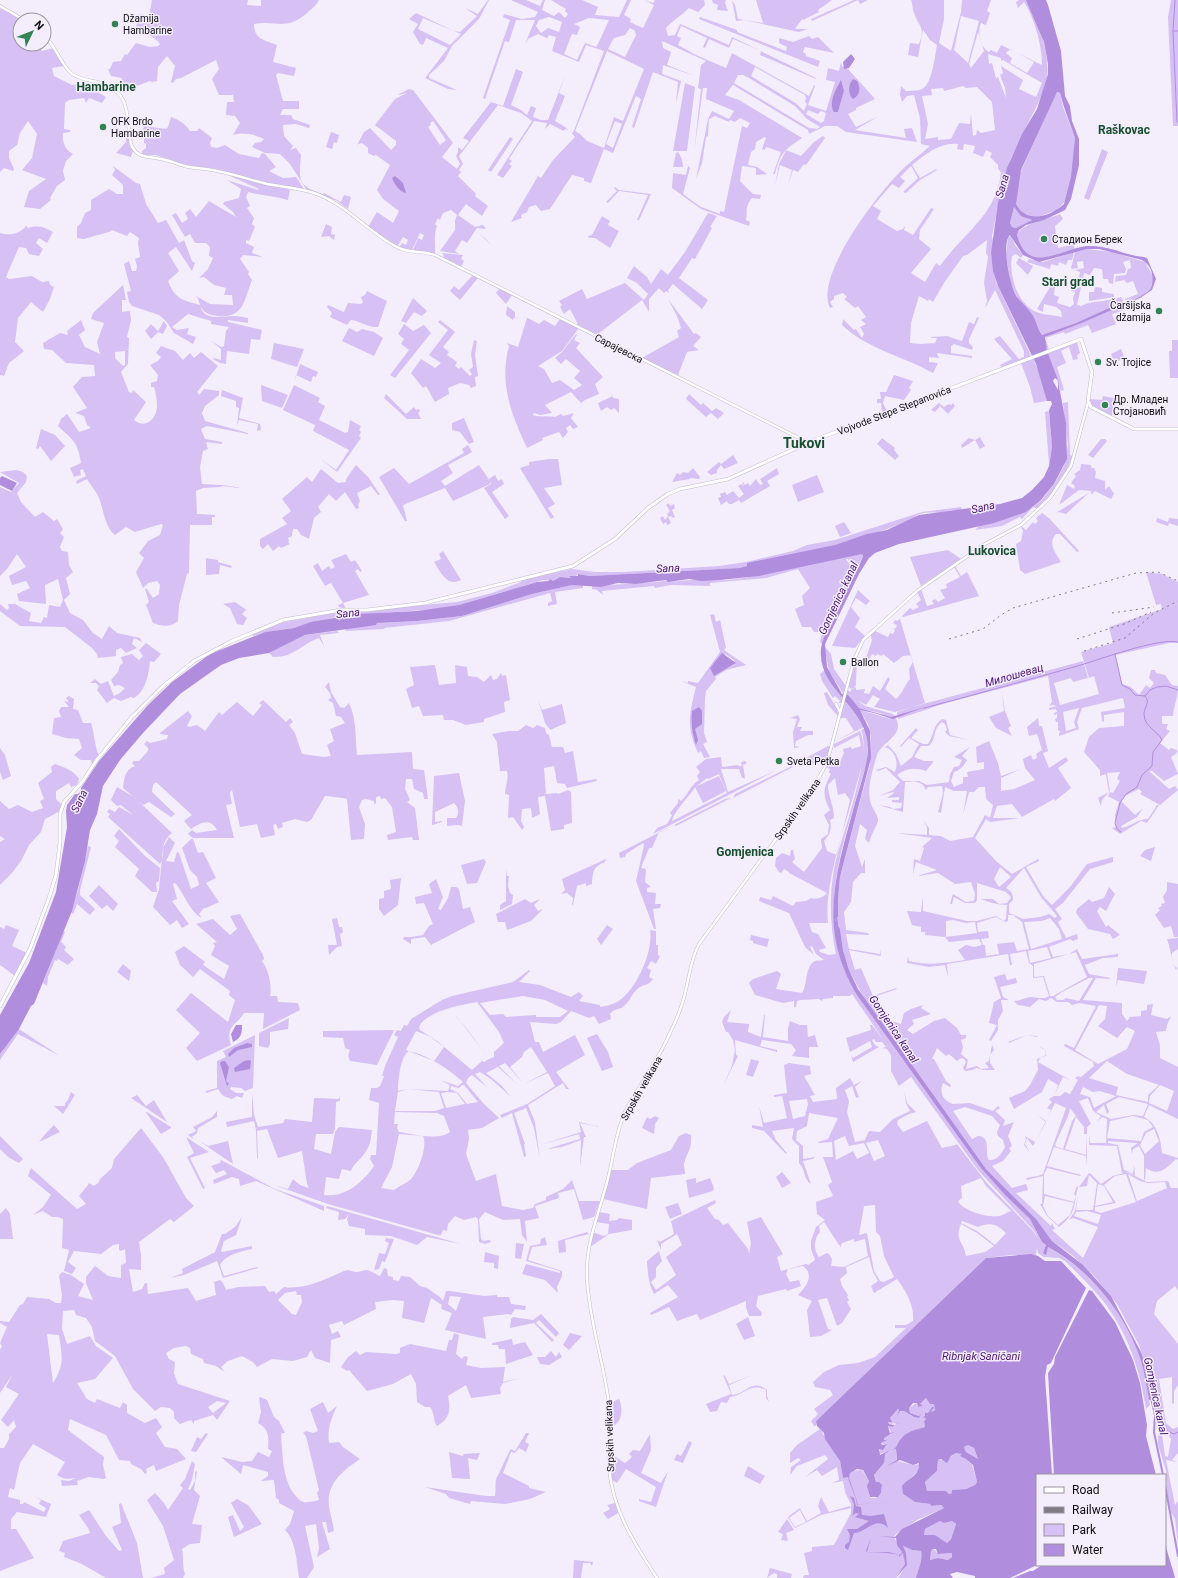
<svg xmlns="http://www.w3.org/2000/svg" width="1178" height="1578" viewBox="0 0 1178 1578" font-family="Roboto,sans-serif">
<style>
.green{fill:#d6c0f4;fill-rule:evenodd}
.water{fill:#b18ddd;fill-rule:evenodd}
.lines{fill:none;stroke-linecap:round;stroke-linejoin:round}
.stream{stroke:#b18ddd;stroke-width:1}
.canal{stroke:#b18ddd;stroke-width:2}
.secondary-casing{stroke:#c0bbc8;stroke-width:3.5}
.primary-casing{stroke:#c0bbc8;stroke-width:4}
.secondary{stroke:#fff;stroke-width:2.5}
.primary{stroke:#fff;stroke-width:3}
.rail{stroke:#7f7b85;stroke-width:1;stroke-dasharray:2 4;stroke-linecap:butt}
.poi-dot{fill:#338253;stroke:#f4eefc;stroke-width:1.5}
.labels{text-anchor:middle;stroke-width:3;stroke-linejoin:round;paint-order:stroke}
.poi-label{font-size:10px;fill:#0d0b10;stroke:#f4eefc;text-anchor:start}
.street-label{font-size:10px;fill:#0d0b10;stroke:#f4eefc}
.water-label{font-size:11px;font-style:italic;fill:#481372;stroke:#f4eefc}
.quarter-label{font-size:12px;font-weight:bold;fill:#164e2e;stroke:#f4eefc}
.district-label{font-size:14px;font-weight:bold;fill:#164e2e;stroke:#f4eefc}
</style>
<rect width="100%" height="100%" fill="#f4eefc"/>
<path class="green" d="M152,0H248L247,5L261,6V0H319C316,6 311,9 306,14C285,31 277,20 254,24C254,39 264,40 277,45L273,62L296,68L294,76L278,73L276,75L283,101H299V109H283L280,115H291L293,119L310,125L309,128L296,124L283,125L284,136L293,146L290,150L296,148L301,155C299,181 297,185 323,194L324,193L341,202L344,195L351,197L348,209L337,201L306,189L290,164L280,154L265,153L252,147L255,143L261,142L264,139C253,134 244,132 233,135L240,123L235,116L226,115L227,102H234L233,95H219L212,79L219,69L216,60L181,78L176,79L173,83L171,82L175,66L167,56L158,67L157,81L152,82L150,81L129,89L121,81L122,78L111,76L108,69H110L113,62L121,61L125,54L127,55L136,43L150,47L158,46L160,44C157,38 142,31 136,27L140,14L149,16Z
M488,0H489L479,19L452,46L444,61L429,75V78L457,90L448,89L425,78L448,48L426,38L423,45L420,44L413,32L418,24L409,19L416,13L454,31L460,32L477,16L465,8L478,14ZM423,18L461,34L450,45L418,29Z
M511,0H526L540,6L543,0H545L542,10L554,16L559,12L565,18L568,14L565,11L566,9L551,0H582L598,7L595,15L619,17L627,0H631L624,15L631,19L630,22L643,28L654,5L644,0L653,3L655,0H704L705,5L698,12L689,8C681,16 673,20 666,28L668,36L675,35L680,24L729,45L732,37L816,78V79L760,55L761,51L733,39L729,48L709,39L705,48L703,47L707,38L681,26L677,36L681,38L678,45L696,55L726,68L732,53L809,96L814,85L815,86L808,105L826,111L835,82L826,80L828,68L839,71L841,62L842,66L848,69L875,99L856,108V110L848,114L856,127L879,116L855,130L906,138L904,129L912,128L917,142L846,132L837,126H825L809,134L808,130L733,85L725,95L739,100L802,138C783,151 781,152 775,174H773L781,152L766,147L765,150L762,149L766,138L765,137L756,142L755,149L751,152L748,165L757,167L767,174L756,175V168L742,166L740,181L753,194L761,195L760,199L752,198C744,208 748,210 746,220L750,222L749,226L701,209L672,188L673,173L686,175L688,166L690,168L683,194L701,207L720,214V211L724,212L742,126L747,128L750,123L740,118L735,122L730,120L729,122L715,116L709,119L708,136L706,137L702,163L696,179L708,119L712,111L729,119L734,111L706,99L707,88H703L694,153L701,89L698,88L701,65L706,61L662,41L663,48L671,52L667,65L695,76L663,65L662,74L681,81L676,103L678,82L653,72L634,128L632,127L641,99L636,96L613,153L604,149L591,183L584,181V178L572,175L550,209L541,211L536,205L529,207L527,212L521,215L522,218L511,222L538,176L541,178L553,160L575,137L571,132L573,133L604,51L586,45L579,62L552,51L556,37L549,35L547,38L538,34L528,39L525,44L535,20H516L509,42L505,41L485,99L483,98L510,20L503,17L504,14L522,19L535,17L538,12ZM549,17L562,22L559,32L548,28L541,33L536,26L539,20ZM589,18L609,20L598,44L596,47L585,43L577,60L564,54L572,34L577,35L580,27L574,24ZM630,28L635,31L636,35L625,57L608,49L614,38L625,35ZM607,51L644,69L623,121L614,117L604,148L587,141L580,134L575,131ZM755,67L805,95L806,98L805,102L807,104L804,111L797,104L751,76ZM738,75H743L749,78L795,106L807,119L820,127L817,129L809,128L734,83ZM839,83L844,91L838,112L832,101ZM808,110L818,114L821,111L826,113L824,121L821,123L806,114ZM615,121L622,124L613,148L606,144Z
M712,0H726L725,3L728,11L717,10L718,5L713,3Z
M732,0L735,5L738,19L763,23L756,0H832L818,10L819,12L803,20L802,19L795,29H808L832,21L799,32L744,20L736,21Z
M854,0H868L860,4L858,0L812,21L811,19Z
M911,0H944V19L939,43L951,51L961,12L962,0H991L987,11L990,13L986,25L981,23C977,33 980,47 989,52L991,50L997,53L1001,45L1042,65C1042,46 1035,19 1024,2L1018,8L1016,2L1019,0H1027C1040,28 1053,58 1045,89L1010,160L998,207L992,236L994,248L991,254L996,282L1031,356L1002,368L1000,365L1012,359L994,339L1000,336L1019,359L1024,357V351L995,290L985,308L987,301L984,283L988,257L986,253L987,240L967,255L963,256L944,283L933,302L929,299L928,301L919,296L911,323L910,343L921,344L935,343L937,338H931V337L947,336L962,341L969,322L974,324L977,317L979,318L969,339V343L973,347L972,350L954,344L951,346V353L972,356V358L937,353L939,358L929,357V362L938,363L933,373C903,356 867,349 842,325L843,319L854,330L856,329L862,338L864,334L860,327L866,324L861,320L866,317L858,306L855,308L844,299L847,297L843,293L834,296V299L830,302L833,307L830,308C814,277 876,196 898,174C908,163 920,155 930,146L921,144L920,118L914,95L907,96L902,102L900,95L901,86L906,91C911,91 917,91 922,89C932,85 935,55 937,45L930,40L923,30L918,57L908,55L910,43L919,44C926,26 919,28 914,13C912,9 913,4 911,0ZM961,16L979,21L968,63L954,50ZM978,32L984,51L971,68L969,64ZM1010,49L1034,62L1027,73L1010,63L1012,58L1006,53ZM988,54L1001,58V61L1003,60L1042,83L1036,97L1019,89L1023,80L1001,66L1003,73L1000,75L1005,88L1006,98L998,77L996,78L992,63L989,64ZM963,86L966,88L977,87L992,102L995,130L981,133L977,130L976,135L973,136L971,114L970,124L959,123L951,139L938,140V137L925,139L928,124L922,96L932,95L931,89L943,88L944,91ZM958,144L957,149L963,150L964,144L975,146L973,153L983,157L986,150L992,153L990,157L998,165V169L1001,172C997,215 963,233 940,266L936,263L925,282L911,273L931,249L919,239L920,230L934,209L931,208L913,235L904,230L905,226L903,229L897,231L877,219L881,211L873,206L892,184L899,188L905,181L900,177L911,166L918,178L903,192L906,193L920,180L937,170L936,169L920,178L912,165C926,154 940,142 958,144Z
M1171,0H1178V126H1173L1168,17Z
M0,8L22,20H20V44H41L40,48L42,51L53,48L64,66L52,68L54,76L72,85C82,82 97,91 106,97L102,103L89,98L86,103L84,98L69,100L65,103L64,129L70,130V132L63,133C62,142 65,150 73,154L66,161L63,171L65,180L57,186L50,198L51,200L40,209L24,207L29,191L46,179L22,170L32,158L37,134L28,121L20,133L17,145L9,151V158L14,169L13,171L4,168L0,172Z
M700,17L737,30V32L786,51L787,47L779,43V38L793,42L809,36L812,39L818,37L834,53L805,47L803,52L806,54V56L820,61L818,67L699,19Z
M516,69L523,72L511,105L521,110L527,115L531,106L536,108L533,117L541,120H548L566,73L559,93L565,96L555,121L565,127L568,130L565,129L564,131L550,124L545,129L547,123L534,121L509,159L512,161L509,164L512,166L503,178L497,175L532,121L521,113L498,105L459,156L463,164L459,170L461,172L458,176L476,194L475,196L488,206L482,216L466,204L458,215L475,227L483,225L486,229L477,228L475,231C484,237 490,244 497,251L493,247L487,256L493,247L485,238L475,231L467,243L462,240L455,251L459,254L440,251L455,230V221L457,215L451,210L443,213L440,220L438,218L435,224L437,226C433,237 436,248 435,254L413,250L418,238L422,240L424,235L420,233L412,250L399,248L402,243L406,245L408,240L403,237L397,247L368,227L377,212L393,223L399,211L383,199L377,190L390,165L376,155L374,156L368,153V148L362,143L358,144L356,147L364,132L370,128L391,150L396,145V141L375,125L395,99L407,93L397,95L409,89L413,90L453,143L442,157L457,169L460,164L456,156L458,152V147L462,150L469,141L463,138L491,102L503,106ZM433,121L446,140L440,145L428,127L431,125L430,123Z
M685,83L695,87L687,151H673Z
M1056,92L1060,93L1063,107L1075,138L1073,171L1066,200L1057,210L1035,218L1021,214L1015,204L1018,178Z
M171,117C180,120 185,124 190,131H197L199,128L212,138L210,143L211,147L217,148L225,145L239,154L259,158L262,153L265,154L276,167L269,171L283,178L296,177L304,189L264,182L216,169L186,165L156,155H142V151L146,148V144L144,143V139L140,138L144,126L166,129L168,127Z
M331,132L339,135L337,143L334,142L332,149L326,147Z
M126,134L129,136L130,147L133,151L131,157L116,153L126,142Z
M823,136L825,138L806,165L804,164L798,172L793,170L788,185L792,170L780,165L775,186L779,164L786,150L801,156L814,142Z
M510,137L513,139L491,172L488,170Z
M1102,149L1108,152L1089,200L1084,198Z
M678,152L682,159L683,167H673L676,153Z
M113,166L136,183L140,184L146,204L158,223L166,220L179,243L184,240L192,261L195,263L192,271L176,247L168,253L179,271L168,281C175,299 182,300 200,305C203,322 223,316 234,316C239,316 243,317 248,318V323L228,320V322L262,330L260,340L251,339L249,354L227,351L226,364L220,363L213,359L214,358L221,360V349L210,340L221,347L224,346L226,331L229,327L211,324V321L188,314L172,327L177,330L189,328L187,334L196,337L193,344L174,333L166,321L159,315L132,306L129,302L127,292L131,291L124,264L129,261L132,271H136L137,266L135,259L140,257L138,243L139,238L130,232L127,236L112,230L109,232L84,239L77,238V227L81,223L85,213L91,210V200L109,189L117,194H123V185L112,175L115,170Z
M228,175L295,191L290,190L288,200C274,196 261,196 248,192L246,197L250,206L247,208L254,218L252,224L255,227L249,241L246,240V243L254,247L252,253L263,257L243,255L240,259L249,272L248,274L252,280C244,300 244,319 217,316C212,315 206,314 203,310C199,306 200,300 196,296L210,304L233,305L232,295H224L226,288L214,285L204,277L199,278L208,269L213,258L209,256L210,247L206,243H195L190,234L185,237L172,215L176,213L182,223L188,219L185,213L190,209L196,217L209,201L236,217L233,212L223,204L224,202L239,198L241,189L227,180L258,190L259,189Z
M615,187L619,190L651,194L639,220H637L648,195L619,191L608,203L606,202L617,191L614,188Z
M1014,207L1024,217L1032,220L1016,228L1012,227L1010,223Z
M708,213L717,216L710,227L712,228L695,259L692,258L679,278L708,300L702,309L673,284L668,290L669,293L666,291L664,293L659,288L649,299V312L642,300L598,334L609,340V341L575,324H578L570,309L564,314L560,307L562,305L559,301L582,289L587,299L625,283L644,300L648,294L637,283L627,278L634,266L647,277L651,284L661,269L668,275L685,252Z
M1060,214L1063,219L1055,226L1058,248L1074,244V249C1049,255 1027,271 1017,235C1020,224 1049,219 1060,214Z
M602,216L610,221L608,225L619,231L610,248L595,238H589L588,236L592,235Z
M326,224L332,227L331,234L335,235L334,240L329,236L321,237Z
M26,226L28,228C39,225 44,227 53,232L47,243L39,238L36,243L43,249L39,256L29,254L26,248L19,247L6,277L9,279L32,276L42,282L49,281L50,285L54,287L50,299L43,312L31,302L18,318L15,342L24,351L9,363L4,376L0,375V233C9,236 20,234 26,226Z
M1011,235L1015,245L1023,255L1021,258L1016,254L1012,256C1009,274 1016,301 1034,311C1042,315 1053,315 1062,317L1061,311L1056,307L1044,304L1043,312L1037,309L1050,287L1055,286L1054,295L1059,297L1057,303L1070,307L1074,304L1073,298L1075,292L1071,291L1072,287H1081L1077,305L1081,306C1093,300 1108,302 1121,297L1124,302L1120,303L1076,323L1042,335L1032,315L1017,297L1011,284L1006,255L1008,238Z
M1087,249L1112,252L1145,262L1153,276L1151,288L1141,296L1126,302L1125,299L1138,294L1133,281L1127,283L1124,280L1115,282L1116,276L1126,275L1128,269L1131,268L1130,260L1123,262L1126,269L1125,273L1114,274L1113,284L1109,283L1108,279H1103L1102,269L1094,268L1090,275L1084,273L1082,285L1078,282L1080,272L1075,270L1084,268L1083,261L1077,262L1078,268L1072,269L1071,268L1075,252Z
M1074,252L1072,260H1068L1066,265L1059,262L1058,266L1051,264L1050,269L1027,262L1029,259L1043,262Z
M442,253L463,255L461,259L464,261L461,267L443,258L444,256Z
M1019,258L1033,266L1028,275L1016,263Z
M473,275L478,278L460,300L450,291L454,286L459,290Z
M123,285L126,300H122V312L130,311L131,320L127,337L129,338L128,364L121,372L129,392L132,393L133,390L146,402L134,420C145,429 156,420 157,407C157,400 156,394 154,387H151V383L157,381L158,375L150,365L158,361L161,357L156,353L161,346L175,351L183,360L190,353L194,358L201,352L218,366L197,392L199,395L204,389L219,391V395L205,406L202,413L205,421L248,433V434L207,426L201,429L205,439L222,442V444L206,442L208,449L203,451L200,467L202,484L222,485L243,488L222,486L221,487L203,488L196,491L197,514L215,515V517H212V525H190L189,573L187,574L179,605L178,621C170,628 161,626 153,623L146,605L149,602L145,589H147L153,598L159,594L160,585L157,581L148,583L143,588L136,572L144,558L139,553L148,541L160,535L163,525L161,524L135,532L126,527L115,535C105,527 104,512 100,501C98,493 91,486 87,479L77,484L76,481L86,476L83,469L80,470L81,475L74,477L70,468L81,463C78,441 72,440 58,426L61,419L67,414L79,432L91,428L87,425L84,416L75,413L87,408L73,387L82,377L95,376L94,365L66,363L52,350L44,349L43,343L60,333L68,335L67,331L81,320L85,330L79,335L85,347L100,354L97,342L104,323L91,319L93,313ZM125,351V365L123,366L115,358V352Z
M1095,287L1102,288V292L1114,294V297L1089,301V292H1094Z
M499,289L512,295L506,304L496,293Z
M367,291L387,301L378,327C368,328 361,321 351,320L347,325L330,317L332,313L327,307L328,305L344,312L348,303L361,304L363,302L361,297L365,295Z
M413,298L427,311L422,316L414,312L406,323L401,321Z
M668,299L694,334L696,333L701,337L693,346L699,350L687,352L678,375L692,383L642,358L679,337L677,331L681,328L677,316Z
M1125,305L1128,309L1126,310L1112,314L1116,324L1092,333L1088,325L1065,334L1064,332L1048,337L1046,340L1049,350L1047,351L1045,342L1047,336Z
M507,306L515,312V317L520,320L522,315L539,324L544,320L555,326L560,319L579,328L562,351L538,366L544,369L552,383L560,380L574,390L582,385L574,378L580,371L566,359L561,364L555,358L562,352L576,334L577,335L574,340L580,343L576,348L603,377L595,384L599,394L585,400L581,403L571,392L545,405L552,413L540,415L534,413L533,415C541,418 547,415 555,417L561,414L563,416L574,413L571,418L578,427L573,429L570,425L566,428L568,432L563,438L559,432L542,438L543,440L527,448C511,414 499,383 509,346L507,343L518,347L527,318L522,315L520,320L514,317L513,320L506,315Z
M440,320L455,332L443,347L449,352L447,355L457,362L455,366L459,369L461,367L470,376L472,374L469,370L473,367L471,354L474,340L477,341L475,355L478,376L475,377L476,386L471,388L469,385L460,383L448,388L449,394L435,402L426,386L423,388L411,373L421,359L435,368L441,363L429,355L448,330L438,322Z
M164,321L167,326L163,334L158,332L151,339L145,331L151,324L158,331Z
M404,324L413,331L424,325L431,333L395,378L390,375L409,350L401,344L404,339L398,334Z
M349,328L357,332L362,329L374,332L383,338L374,356L342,341Z
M1172,340H1178V378H1170L1169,351H1172Z
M1077,342L1080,353L1077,355L1078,359L1073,360L1069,347L1061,351L1066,363L1057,367L1064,390L1061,391L1047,353Z
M274,343L304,349L297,367L271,359Z
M1121,349L1125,359L1114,362L1111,354Z
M1033,359L1042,379L1047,401L1034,403L1030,387L1021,363Z
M300,364L318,372L316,377L313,376L311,382L296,375L294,383Z
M894,375L913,381L909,388L911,390L904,400L885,396L883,403L887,411L882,413L881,403H877V399H881L880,392H886Z
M261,385L288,395L282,408L262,401Z
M294,385L320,398L318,402L325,406L319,420L345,433L348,432L350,420L361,426L359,430L361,432L359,436L361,438L337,472L318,457L336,470L349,450L313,431L315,425L283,410Z
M222,390L243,398L239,418L260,424L261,430L257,431L258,424L239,420L237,426L239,408L236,407V401L221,396Z
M386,394L406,414L414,407L416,410L419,409L420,411L418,413L421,419H407L384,398Z
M689,394L701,405L703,403L712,411L716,408L724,413L718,419L711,413L706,417L686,399Z
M613,396V398L619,399V413L614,408L611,410L607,407L601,411L598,403Z
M1103,396L1114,398L1115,400L1112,405L1116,408L1111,416C1103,412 1090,408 1089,399L1102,400Z
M1068,402L1070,455L1072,456C1067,476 1053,494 1037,509L1033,507L1022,519L1020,517L1002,526L975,530L979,526L1027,511L1041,501L1055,483L1064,466L1068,445L1063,403Z
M939,403L944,407L949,404L951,405L953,403L955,406L948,414L940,406L935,412L931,410Z
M1049,411L1052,447L1049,464L1045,412Z
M464,418L474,442L469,444L460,432L452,430V423Z
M41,429L55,435L65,446L51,461L40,446L38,449L36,448Z
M980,437L985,446L980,449L975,440L962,448L961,445L969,438L975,440Z
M882,438L895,448L894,450L899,456L895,460L877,444Z
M1101,439H1105L1107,441L1093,458L1088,455Z
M468,445L472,452L448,465L453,473L441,481L445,486L479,465L490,481V484L453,501L445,488L403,505L407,521H405L379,477L394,468L409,484L464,453L462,449Z
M733,455L738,463L724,469L721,465L717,470V473L711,475L707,472L719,462L721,464Z
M549,459H558L562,485L544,488L555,504L548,508L554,517L551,519L520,468L529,465V462Z
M1081,464L1091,465V468H1094L1096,472L1095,478L1105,481V490L1109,486L1114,494L1111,499L1095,491L1092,494L1090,492L1066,514L1058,512L1054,514L1092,491L1079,490L1059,505L1067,485L1074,489L1075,486L1071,483L1076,476L1074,474L1080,470Z
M356,465L369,478L380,495H378L371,486L357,493L360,501L358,505L359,508L356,509L345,492L336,501L329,494L318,507L321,512L314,518L309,539L301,535L297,529H293L292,536L288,538L289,541L288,542L290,544L281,548L279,546L273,551L268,544L263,549L260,546V539L287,524L282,518L291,511L282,499L307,477L312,482L321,469L338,483L346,482V479Z
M693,468L700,477L699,479L690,478V479L672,482L677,473L680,475L683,472L688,473Z
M777,468L779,474L767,481L770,486L741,503L739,500L732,504H729L727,501L721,505L718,498L721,497L720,494L725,492L727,495L733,491L739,498L744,494L738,486L741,484L744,486L742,482H743L745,485L748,483L750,486L756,479L760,485L763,484L760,479Z
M16,470L23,472L27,476L26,482L17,493L21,502L35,517L43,512L54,521L57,519L63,529L60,533L64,537L60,547L62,551L68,552L69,565L73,572L66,578L70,594L64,600L70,613L83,620L93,633L102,639L109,626L117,633L140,638L142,642L134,638L132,644L137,648L126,653L121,648L116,650V656L98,658L97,654L92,648L65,627L20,626L0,611V604L7,610L9,608L8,604H15L31,613L29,621L41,623L44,617L47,618L49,605L60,607L63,600L58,579L45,585L46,604L19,601L17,594L30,588L26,581L12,585L9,576L26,567L17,554L7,569L0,576V487L11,492L19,483L0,472Z
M495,475L498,481L502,479L504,484L492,492L509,516L505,519L484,488L491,484L489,479Z
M817,475L824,492L798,502L792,485Z
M669,503L670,506L674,504L675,508L672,510L675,517L673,518L671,516L668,517L671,523L667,525L666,522L663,524L660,518L663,516L665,520L668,516L667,514L670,511L666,505Z
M961,507L962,510L946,511L943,513C934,513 919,510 913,519L887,529L831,547L747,564V566L739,568L590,576L579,574L572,578L560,577L553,581L543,580L459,605L437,609L339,616L294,628L265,632L254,636L251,634L278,623L334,613L457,602L492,593L521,582V579L572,569L595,572H624L719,566L746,562L793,551L807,545L835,540L922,512Z
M1042,513L1049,518L1079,551L1077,552L1060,534H1056C1047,544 1056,553 1061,562L1025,574L1020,570L1016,544L1021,541L1023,531L1021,526L1026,530L1033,522L1035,524L1038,521L1036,518Z
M1157,518L1168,522L1169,518L1178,519V526L1169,523L1168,526L1156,522Z
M844,522L851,533L840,537L835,526Z
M948,550L961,559L921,586L910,557Z
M443,551L461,580C447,587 441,573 434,562L441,559L439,554Z
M862,553L863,555L823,645L820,642L822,633L853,569V565L848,559H846L851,566L849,573L822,632H814L811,627H802L795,609L804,605L802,596L810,588L798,569L766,578L710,583V586L671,585L655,588L654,586L602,591L603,595L597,590L592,589V586L658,582C666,579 671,582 679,581C695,579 711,581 727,580C759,577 789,568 820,562C834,559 848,557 862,553Z
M346,554L351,562L355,560L362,571L360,572L358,569L355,571L369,595L343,603L346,609L339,607L338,605L343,603L331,583L325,586L313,566L318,563L322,571L329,566L331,569L335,567L331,560Z
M206,558L218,560V562L232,566L231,568L220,565L219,574L206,575Z
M955,566L961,576L967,572L979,596L903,617L902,616L910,608L913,610L919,607L916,604L921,600L917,592L921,589L927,606L934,604L932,601L935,599L938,602L945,598L940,590L947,588L946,584L960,577L954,567Z
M1146,572L1162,574L1178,582V643H1169L1115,655L1122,684L1131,687L1139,695L1146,685L1150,688L1154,683L1149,678L1151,670H1155L1156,673L1165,675L1172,685L1178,686C1178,698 1174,705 1173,716H1162V724H1168L1166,729L1170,731L1160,743L1169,750L1171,748L1177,750V753L1171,757L1178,774L1164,781L1152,771H1149L1169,789L1175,786L1178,790L1160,805L1140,794L1142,792L1139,789L1125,796L1121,801L1135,815L1143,808L1137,817L1121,826L1122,828C1132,826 1137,819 1148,819L1157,805H1159L1147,823L1141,821L1120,834L1112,828L1116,827L1115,815L1119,802L1108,796L1110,792L1113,793L1120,781L1117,779L1120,772L1107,773L1110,791L1102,800L1101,806L1098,798L1109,792L1106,774L1100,776V770L1084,752L1089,737L1099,728L1124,726V712L1104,715V721L1102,722L1101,712L1125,708L1123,698L1082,708L1077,722L1079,729L1059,736V733L1061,732L1058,730V722H1056L1055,719L1057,718V714L1054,715V713L1057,712L1056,709L1049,710V708L1057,706L1052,705L1049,706L1052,702L1048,676L946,703L898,719L897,712L912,707L1083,661L1088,678L1073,682L1071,678L1054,683L1060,705L1099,694L1094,676L1089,678L1081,652L1113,643L1109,627L1162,609L1161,604L1156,605ZM1079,708L1074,722L1076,728L1066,731L1063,712Z
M576,584L583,585V588L555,592L557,604L548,606V603L552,601L550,593L449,621L384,628L385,629L346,631L345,629L377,623L417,621L462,616L532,594Z
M858,590L870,601L866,605L856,598L851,607L860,618L855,627L865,636L855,648L832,646Z
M235,602L248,611L246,610L242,614L247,618L243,625L237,624L230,608L223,604Z
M714,614L716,622L720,620L726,648L724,650L746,665L726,670L715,677L716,679L706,691L705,699L704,733L707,742L703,744L710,757L704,758L701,751L698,753C686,726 689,715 696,687L681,681L688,683V681L698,683L720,652L710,615ZM725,654L734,660L735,664L715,675Z
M900,619L925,703L895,712L874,707L880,699L873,695L866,705L857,700L865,706L893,714C909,734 882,741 877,755C873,769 866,789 871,804C873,810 878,814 878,821C877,826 871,834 869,843L865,839L867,830L860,824L855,846L862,867L865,859V873H861L853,882L851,902L844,912L846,930L868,933L869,935L846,934L849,949L880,954V949L881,956L849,950L855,970L861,968L873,996L896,988L897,989L877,996L873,1000L886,1019L901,1024L904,1013L911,1009L923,1005L921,1008L931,1014L912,1020L914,1024L907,1030L913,1034L934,1021L945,1018L957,1028L961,1035H966V1038L961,1040L963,1047L961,1054L968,1060L966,1069L977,1066L981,1069L989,1068L985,1063L989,1061L992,1045L994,1050L990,1055V1063L995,1070H983L977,1068L972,1070L965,1071L963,1068L966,1062L964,1059L961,1058L957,1061L949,1054L946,1056L937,1048L932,1059H934L946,1081L951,1085L950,1087L943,1083C939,1093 943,1101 953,1104L970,1103L993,1111L998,1106L1000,1108L995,1111L1005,1120L1003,1126L1014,1122L1008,1136L1012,1146L1009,1148L1011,1151L1003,1161L992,1166L1012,1188L1026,1184L1028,1190L1016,1193L1051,1226L1052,1223L1055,1229L1052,1230L1083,1258L1098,1227L1073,1218L1069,1220L1075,1211L1078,1194L1076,1210H1093L1097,1183L1089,1175L1087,1186L1079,1187L1089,1173L1091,1174L1101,1184L1113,1176L1127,1172L1147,1182L1168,1181L1171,1188H1178V1291L1175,1286L1157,1301L1154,1314L1178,1344V1385L1174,1391V1404L1172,1403V1377L1159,1379L1166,1423L1173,1429L1178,1427V1453L1172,1460L1178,1462L1166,1460L1175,1505L1178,1501V1547L1175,1519L1171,1512L1167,1492L1166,1471L1158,1444L1159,1415L1154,1408L1148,1373L1139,1345L1117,1304L1094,1276L1072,1255L1052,1241L1036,1219L986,1169L865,1000L849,970L843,950L840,929L835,920L836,917H838V899L840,877L870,764L871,737L868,724L860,710L891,719L880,713L859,708L846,695L847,689L850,692L851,690L856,687V690L865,689L864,693L869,694L873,686L880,691L888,677L890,679L885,689L896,699C903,693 904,686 910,679L909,669L913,662L911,655L903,656L894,663L883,654L882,656L877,654L876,656L872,654L869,660L866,658L872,640L870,633L875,631L888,637L890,633L893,634L895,630L892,628L895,629L897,625L893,623L895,620L897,621ZM965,1107L992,1116L1000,1125L997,1132L998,1136L1003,1140L1005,1147C1002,1153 997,1161 989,1160C984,1152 992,1137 978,1136L972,1139L953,1111ZM1126,1174L1136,1202L1101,1213L1095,1211V1207L1116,1203L1104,1185L1115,1176ZM1128,1174L1140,1181L1148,1183L1165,1182L1167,1188L1137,1201ZM1098,1184L1104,1186L1113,1202L1095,1206ZM1087,1211L1101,1215L1098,1224L1074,1216L1076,1212ZM1161,1427L1165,1430L1171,1439L1168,1457L1165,1456Z
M337,631L339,633L320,635L324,646L319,638C301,644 296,657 273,657L269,653L305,635Z
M146,643L161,654L154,662L150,661C149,673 146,691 134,698L131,697L121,701L114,698L107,703L97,690L99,686L96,683H90L95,679L101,684L108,681L114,696L120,693L125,688L119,685L114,686L111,680L118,672L120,665L123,663L121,657L132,654L139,660L143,656L139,650Z
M824,646L831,654L834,669L846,686L844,695L829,671Z
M857,652L856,685L854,688L851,689L849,687V683Z
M435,665L439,685L456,683L455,665L467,667L468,676L477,677L484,682L491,675L493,680L497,679L501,673L502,676L506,675L510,700L504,702L505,712L484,719V722L466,725L453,720H444L443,715L423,716L419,706L412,708L406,689L414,685L410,667Z
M825,670L837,691L843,698L842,703H838L840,701L835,696L833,698L822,681L820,674Z
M329,682L331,692L340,707L344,708L349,703C357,720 355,736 357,755L412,752L413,769L424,770L428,799H424L423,793L414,789L412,779H406L405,789L410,800L407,802L415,808L419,840H413L412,837L388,840L387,835L396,832L392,807L385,798L381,799L380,796L376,797V803L374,804V801L366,799L362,800L359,807L365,824L364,839L351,840L347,799C343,798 328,796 325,796L311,820L307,822L295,819L282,823L283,827L278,829L276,824L273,825L275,835L261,838L257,824L240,827L232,790L230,793L232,804L226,805L234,838H193L188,834L192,830L196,833L217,830C210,818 202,822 191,829L184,821L192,815L156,782L153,785L152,792L175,814L171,817L149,802L143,805L123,788C124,779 125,769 135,766L132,763L134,761H139L148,751V748L144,744L147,741L150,743L167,739L168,735L160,734V733L188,711L192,716L187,726L189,727L197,725L205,731L219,712L222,715L237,702L253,716L262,705L259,703L263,700L286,722L290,718L293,722L289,725L295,733L302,754L324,757L331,756L327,745L334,741L330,729L345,723L341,717L336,716L333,703L328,700L331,698L330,693L325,687Z
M1002,691L1005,711L1011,726L1008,728L1012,736L996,728L989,717L1004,711Z
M827,692L839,712L838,716L828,705L824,693Z
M69,696L74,699L73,709L78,710L83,723H91C94,731 95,749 99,755L92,765L91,760H81L74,755L82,748L79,739L66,738L52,734L54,718L61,717L59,711L61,707H69L64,701L69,702L66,698Z
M538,699L542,710L562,704L566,723L550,730L545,723Z
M845,699L856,712L864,727L834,742L854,731L846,718H840Z
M798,715L800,719L797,727H802L800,731H813V735H808L796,741L795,746L800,747L794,748L793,732L797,719L790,718Z
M1038,718L1039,726H1042L1048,751L1043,753L1049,768L1066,757L1068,761L1058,768L1071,788L1055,801L1054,799L1022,817L1012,804L997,806L993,818H1020L990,822L986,819L975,838L997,862L1012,874L1038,859L1039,861L1026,867L1043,896L1052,905L1070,887L1087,864L1113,857V862L1090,869L1063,903L1055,909L1062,919L1058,922L1066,938L1077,934L1078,939L1073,941L1070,939L1049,947L1053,957L1069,954L1077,949L1082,959L1118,954V957L1103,958L1085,965L1089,974L1110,978L1109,979L1096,978L1083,1000L1122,1003V1014L1127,1021L1130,1017L1141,1016V1011L1147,1010V1005L1153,1004L1151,1015L1167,1019L1171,1016L1167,1025L1166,1031L1156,1032L1160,1045V1058L1178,1067V1119L1149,1105L1144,1117C1157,1123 1161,1140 1162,1153L1178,1158V1160L1176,1159C1167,1168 1158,1177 1146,1168L1145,1180L1144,1179V1156L1139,1146L1133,1149L1132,1154L1131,1148L1138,1143L1108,1141V1143L1118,1145L1124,1170L1133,1173L1134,1165L1135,1176L1130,1172L1122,1173L1117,1146L1089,1145V1135L1090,1143H1106L1107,1119L1102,1117L1097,1122L1101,1116L1093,1111L1088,1098L1079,1101L1091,1124L1087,1127V1165L1086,1156L1054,1147L1047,1166L1081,1175L1080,1176L1047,1168L1044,1174V1194L1074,1202L1076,1196L1074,1194L1077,1186L1078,1187C1073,1206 1077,1213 1059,1227L1047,1216L1040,1204H1042L1043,1176L1027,1180L1026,1178L1038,1176L1043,1174L1066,1108L1055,1103L1033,1146L1027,1138L1025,1144L1031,1154L1024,1145L1026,1139L1025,1136L1035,1142L1046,1122L1037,1115L1046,1121L1051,1110L1047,1108L1052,1102L1049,1099L1054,1096H1060L1065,1092L1070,1094L1078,1080L1075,1078L1078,1076L1081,1077L1094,1066L1093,1062L1064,1046L1065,1044L1074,1048L1096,1006L1079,1003L1072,1005L1068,1002H1057L1051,998L1046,1001L1039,999L1030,1007L1018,1005L1014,1001C1020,1001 1024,998 1030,997C1036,997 1043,1000 1049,996L1043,977L1033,978V966L1029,963L1026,951L1010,954L1012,965H1010L1008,954L947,964L948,977L945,965L929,967L907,963L908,956L909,961C928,966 946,963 965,960L958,950L966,945L974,947L982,945L979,939L949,942L945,937L925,935V932H921V927L912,925L907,911L921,912L923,896V911L967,921H977L996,916L1004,921L1006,919L1007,905C999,905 988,902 981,899H993L999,904L1007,903L1011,897L1006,892L977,883V900L975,903H965L954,897L952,904H950L953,894L966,902L974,901L975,894L971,882L955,884L938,873L917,876L937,870L916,862L913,875L914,859L920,861L924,848L922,847L932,838L896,833L927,835V827L923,820L929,828V835L941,836L950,841L973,837L985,815L990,818L993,805L986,799L985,787H979L974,792H969L963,815L967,791H954L945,787L941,813L938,812L943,793L942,786L928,787L926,790C922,780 914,781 905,782L903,812L878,805L890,807L893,809L901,808L902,803L892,802V800H899V797L887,798L894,793L893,792L879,796L893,790L900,782L886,768L878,771L876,770L886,767L895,772C899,761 895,751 885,747L888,745L896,754L901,766L912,757L919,744L909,738L901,747L900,746L916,728L918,730L911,738L923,744H928C934,735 933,725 942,719L946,720L950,735L969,740L949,736L945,732L947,730L945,724L942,722C932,730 937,738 929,746H921L914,757L924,761H934L926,771C915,767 906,768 897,775L903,781H919L927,785L949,782L950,774L954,767L959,766L962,760L954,757L970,747L962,756L967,760C964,766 960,770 954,772L951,781L954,787L963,783V777H968L967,772L984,769V762L977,763L976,747L989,741L998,763L1001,776L1021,769L1001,778V791L1014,789L1035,780L1025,768L1023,759L1031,755L1033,760L1037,758L1036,754L1042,750L1037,734L1029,736L1027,727ZM1000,867L1011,877L999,887L994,879ZM1024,868L1041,897L1057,916L1055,918L1049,914L1040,917L1023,919L1009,913V904L1013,900C1013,893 1011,891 1006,888ZM1008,915H1013L1022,922L1029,949L1017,951L1014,942L997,944L999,954L986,956L985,945H983L981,939L989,938L988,931L978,932L977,923L996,917L1005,922L1008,921ZM1050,918L1059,929L1062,939L1031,949L1024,922L1042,921ZM953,920L966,923L975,922L977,933L946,937V921ZM1047,947L1051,958L1030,963L1028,951ZM1076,952L1087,977L1053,996H1050L1044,976L1034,977V964ZM1089,978H1093L1079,1001L1066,998L1063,1000H1057L1055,997L1062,992ZM1099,1005L1107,1006L1105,1019L1098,1026L1117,1038L1127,1027L1135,1031L1127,1049L1098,1064L1075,1050ZM1107,1061L1127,1074L1159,1085L1148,1095V1102L1116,1095L1118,1087L1089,1078ZM1160,1085L1174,1091L1167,1111L1149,1103L1150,1096ZM1083,1087L1093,1092L1100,1091L1116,1096L1094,1108L1090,1097L1080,1094ZM1119,1097L1148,1104L1143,1116L1133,1115L1111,1119L1096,1112L1104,1105L1107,1114L1109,1112L1106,1104ZM1070,1108L1076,1116L1072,1121L1063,1149L1055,1146C1058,1135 1070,1116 1070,1108ZM1133,1116L1148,1120L1153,1127L1144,1132L1141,1141L1107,1138L1110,1121ZM1076,1117L1084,1127V1134H1087L1086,1155L1065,1149ZM1154,1129L1159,1141L1145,1154L1140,1145L1146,1133ZM1045,1196L1074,1203L1070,1215L1058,1225L1048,1216L1043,1206Z
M526,725L533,728L537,725L545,728L546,733L549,735L552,747H563L565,753L573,751L578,782L596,779L597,781L567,788L565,784L557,783L554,766L544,768L546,794L557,793L558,794L568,790L571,792L572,823L564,825V829L551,831L545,796L538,797L540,814L532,818L531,808L522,809L521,821L524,827L522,830L513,817L508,818L509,797V795L505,794C505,786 509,780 507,771H500L497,742L492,734L509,731H518Z
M865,728L868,745L867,761C845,842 809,919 859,998L980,1167L1005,1195L1030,1219L1042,1242L1046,1245L1043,1253L1048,1247C1092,1271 1127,1316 1142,1363C1146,1377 1148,1391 1150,1405L1146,1409C1140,1370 1128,1333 1103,1301C1092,1287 1078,1274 1065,1261L1059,1258L1043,1257L1038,1253L1037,1247L1036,1255H1011L986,1258L817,1420L816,1426H814L811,1421L818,1414L814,1409L833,1395L830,1390L815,1387L813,1382L824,1372L839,1365L858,1363L875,1357L906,1328H895V1325H906L913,1321C915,1306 905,1290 897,1279L874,1293L871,1286L878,1281L873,1272L869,1257L846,1267L847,1273L840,1279L842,1286L848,1295L847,1297L849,1300L847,1302L851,1309L842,1323L837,1326L827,1298L818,1300L828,1329L832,1330L821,1336L810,1337L807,1310L812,1301L798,1295C806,1287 815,1275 803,1266L788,1269L786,1274L790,1282L799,1280L801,1286L787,1291L786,1289L758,1296L756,1306L762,1313L761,1316H749L746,1307V1301L700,1320L697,1314L677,1321L669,1307L651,1315L650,1313L678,1297L668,1285L654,1294C648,1282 648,1274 647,1261L659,1251L662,1261L656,1268V1277L651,1282L656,1290L676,1275L666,1257L682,1245L677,1234L661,1244V1250L657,1240L660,1242L674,1234L671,1221L715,1200L716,1203L707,1208L715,1219L719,1220L723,1225L728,1223L748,1249L749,1254L751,1243L747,1222L761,1217L783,1254L777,1257L781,1271L806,1264L808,1265L815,1260L811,1249V1241L816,1227L825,1220L817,1214L816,1202L833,1196L828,1185L832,1182L823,1157H833L832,1142L819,1143L818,1142L828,1139L838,1118L809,1113L807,1126L797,1131L796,1140L803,1146V1159L815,1157L813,1159L803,1161L811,1184C803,1179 806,1170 799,1163V1146L792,1139L794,1128L772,1131L776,1140L787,1153L786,1154L764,1131L752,1128V1125L763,1127L759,1106L764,1123L787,1118L782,1096L774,1097V1095L787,1093L784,1065L789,1063L810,1066L811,1074L804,1076L815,1095L810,1096L813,1102L837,1099L836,1088L850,1078L854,1085L862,1081L855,1087L859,1097L856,1098L852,1086L845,1090L849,1101L847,1112L855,1142L865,1140L869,1131L880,1132L893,1119L910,1111L906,1103L904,1091L907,1103L916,1112L909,1114L898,1120L897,1124L903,1132L927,1121L942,1148C947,1146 952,1147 957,1144L986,1182L1034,1232L1037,1238L1035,1232L978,1170L911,1077L899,1086L891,1071V1055L887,1049L882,1048L886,1047L882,1042H876L874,1039L872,1040L875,1045L879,1047L853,1062L851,1056L853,1058L872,1047L870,1041L850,1052L846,1038L871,1030L870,1025H872L885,1042L852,994L850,996H833V998L823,999L822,1001L819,999L800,1000L797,1001L796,1007H794V1001L783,1003L755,995L749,983L753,979L777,971L781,974L776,989L802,993C808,985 804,967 815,961C818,960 820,961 824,960L816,954L812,946L810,947L814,955L805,947L789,913L759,901L760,897L771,900L773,896L793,906L796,902L806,901L811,898C816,900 824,897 827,893L789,873V872L784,869L781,873L779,872L775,866L776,858L782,853L790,856L791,850H793L795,859L792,862L804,872L822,848L821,839L828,834L829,825L824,815L830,810C822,795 823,788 831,774L829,772L830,769L826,767L830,760L836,763L840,762L844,753L843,749L851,747L852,749L861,746L859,735L834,748V744L860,731C869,750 858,778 853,797C843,832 824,887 828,923H809L812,932L818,934L826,948L819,950L820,952L829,955L836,954C830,926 829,897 834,869C840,839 873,755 861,730ZM835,778L838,795L845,793L850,800L837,855L827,851L824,841C830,834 832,830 830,820L834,818C834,806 828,796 828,785ZM807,1099L808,1104L805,1116L793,1119L789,1101ZM845,1136L849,1146L864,1143L869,1153L857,1159L853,1151L836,1160L834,1141ZM878,1140L885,1156L874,1161L866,1143ZM981,1178L986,1186L1011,1211C1007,1212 1002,1216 999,1216C988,1218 963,1211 958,1201L962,1198L961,1186ZM875,1205L876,1232L880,1236L884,1256L894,1277L884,1282L880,1281L874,1271L867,1233L859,1235L864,1206ZM962,1221L978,1227C990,1222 997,1224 1006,1233L995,1245L977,1231L961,1223ZM824,1222L839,1245H840V1248L842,1243L854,1239V1242L865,1239L868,1256L844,1267L831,1266L832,1259L829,1254L827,1253L819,1257C813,1250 814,1238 820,1232L819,1226ZM961,1224L977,1233L994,1246L985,1252L966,1256C964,1241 954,1241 961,1224Z
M828,746H830L828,757L814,765L806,758Z
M0,748L5,755L11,776L3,780L0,772Z
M721,757L722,767L738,765L739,766H742L741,762L745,761L747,763L743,765L745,778H742L739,769H721L728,792L777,770L653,834L657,828L667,824L672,815L670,813L678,803V801L679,799L681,801C689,794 690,785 699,780L697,776L700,772L696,767L706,759ZM719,774L727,793L672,821C674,811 689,797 695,787L703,803L726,791L719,776L697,786L707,778L708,779Z
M55,764C64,767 75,771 79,779L77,785L71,787L69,783L56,791V799L61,804L60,811L45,819L41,832L29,845L21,861L12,873L0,885V842L5,839L0,836V801L9,809L18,805L32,812L43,808L40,801L44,799L38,783L52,772L51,767Z
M792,766L793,767L733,798L735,794Z
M459,773L465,801L462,826L457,825L447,826V818H456C460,812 458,807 454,803L435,812V822L442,821V822L432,825L434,776Z
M117,787L134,797L172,833C158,844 167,853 160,864L108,817L110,814L107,812L109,809L115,812L119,807L133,815L121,805L117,806L111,800Z
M731,798L676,826L674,825L659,832L652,848H649L641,868L646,869L645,882L651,887L647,888V892L656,893L655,904H661L660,908L653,909L656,929H654L636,881L644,845L643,843L626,854L625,857L620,858L619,853L725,799Z
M119,829L145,856L160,868L159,881L156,883L157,892H152L135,876L139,869L115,847L119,841L114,836Z
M169,837L175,843L166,861L174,862L177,852L179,853L191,889L199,885L197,877L190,870L182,848L191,839H193L198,853L203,852L216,878L206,883L219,902L206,908H204L199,914L202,918C188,910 185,894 175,883L173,884L177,899L172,901L189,924L182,928L177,920L170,925L153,907L159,889L163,848Z
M88,846L91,847L80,890V895L95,909L90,915L77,904L73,914L71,912L78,890Z
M1155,847L1151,861L1140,856L1145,850Z
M484,859L486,862L477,883L467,884L461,865Z
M606,859L605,862C593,867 593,871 592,884L586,886V883L577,886L573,905H572L573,898L567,893L561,894L565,890L562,879Z
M506,869L507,876H509L508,886L510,893L513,895L512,904L500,910V905L506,901Z
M401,878L398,905L384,916L379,909V899L384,898V891L391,889L390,880Z
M436,879L443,897L438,909L441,910L448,898L451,887H456L459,889L463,909L470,907L475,922L431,945L425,937L411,939V944L403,939L404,937H411L423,935L429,926L433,924L424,903L416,904L415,897L432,893L429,884Z
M1167,882L1178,884V937H1174L1171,926L1164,928L1155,915L1160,910L1158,908L1162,906L1161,904L1165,903L1163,897L1167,890Z
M99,885L118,904L113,911L107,905L102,909L89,896Z
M1109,887L1115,894L1106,911L1100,907L1097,911L1106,927L1108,925L1120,935L1113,939L1110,934L1088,929L1076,913L1077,909L1089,899L1092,902L1104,898Z
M525,899L531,903L540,899L534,905L538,911L543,909L531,921L507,930L505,922H498L496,914Z
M240,914L263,955L264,959L262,961C269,970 272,986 270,996H277L278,1002L298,1003L300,1010L263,1029L264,1013H244C236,1026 225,1026 231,1045L197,1061L186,1048L200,1033L176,1010L191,993L228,1022L235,1000L229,995L230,991L200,969L193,977L180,965L175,952L184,946L205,962L203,965L224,979L229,966L211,955L215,946L213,943L217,942L196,924L213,919L230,935L237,929L230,916Z
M337,918L339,927H342L343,932L340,934L342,946L337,947L329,955L328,945H337L332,919Z
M6,925L19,930L12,946L27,953L15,976L0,965V927L4,929Z
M607,925L613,929L601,945L597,939Z
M650,930L656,931V945H658V955L660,956L656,964L651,961L647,968L651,970L649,977L653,979C649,985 646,984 640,987C632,991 630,1004 621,1008C616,1010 614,1009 610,1014L611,1019L599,1024L594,1016L589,1018L571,1011L561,1022L556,1024L530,1022L535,1042H539L543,1052L575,1035L585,1055L556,1072L569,1089H566L563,1083L528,1105L535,1122L540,1159L534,1128L526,1108L514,1113L525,1144H524L526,1156L524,1157L512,1113L502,1118L500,1115L527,1104L555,1086L548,1073L524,1084L547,1072L531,1047L524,1052L522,1057L510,1067L523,1083L505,1063L499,1066L518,1085L498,1067L486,1073L501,1085L511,1097L491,1079L480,1072L475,1074L487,1087L472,1075L468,1078L466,1083L483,1103L499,1118L482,1128L468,1130L469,1139L466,1154L476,1181L496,1174L502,1206L523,1210L533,1208L535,1204L546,1200V1197L563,1189L572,1180L579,1201H600L594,1217L583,1220L574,1189L558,1193L559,1198L535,1206L539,1218L525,1221L527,1242L522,1235L520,1219L503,1220L485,1212L479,1219L481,1239L483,1241L490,1240L491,1242L485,1244L479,1242L478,1219L476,1217L464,1220L455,1216L448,1224L447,1231L443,1230L441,1235H438L328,1204L274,1185L288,1189L293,1179L300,1185L309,1188L307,1184L302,1151L278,1158L267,1129L257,1131L258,1159L257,1158L256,1130L254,1121L227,1127L226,1122L252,1117V1092L254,1115L258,1127L283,1123L285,1119L312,1122L314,1098L339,1099L340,1096V1101L336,1102L335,1129L333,1134H316L314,1149L331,1154L335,1132L339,1127L372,1130C371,1139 370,1147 364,1154C360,1160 353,1164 351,1171L342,1169L339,1179L326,1177L324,1195C345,1198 363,1182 374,1166L370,1159L371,1155H376L379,1103L369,1100L371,1088H377L380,1086L384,1076H382L385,1066L398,1037L394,1035L397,1030L401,1031L404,1025L407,1026L411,1019L442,1000L452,996L513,982L529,970L530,971L519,982L540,985L571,997L579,992L583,996L579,1001L600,1005V1007C605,1006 611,1005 615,1003C635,994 654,951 650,930ZM523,996L545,1000L568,1011L560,1017H536V1015L506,1017L503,1014L490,1015L480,1003ZM477,1002L499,1032L504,1043L494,1052V1057L489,1059C477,1044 465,1023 450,1011L458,1018L489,1059L484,1062L482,1061L472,1070L437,1041L420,1030L419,1027C426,1011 461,1005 477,1002ZM416,1031L429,1036L444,1047L434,1061L406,1050ZM409,1051C428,1055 450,1070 463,1082L458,1086L440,1080L450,1085L448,1091L408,1089L398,1091C398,1082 400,1056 409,1051ZM462,1085H464L478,1102L467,1104L458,1093L450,1089L451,1086L459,1088ZM408,1089L439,1092L444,1108L435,1111H395L398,1092ZM448,1092L457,1093L465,1104L446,1108L441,1093ZM395,1112L437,1113L444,1116L450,1132C438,1141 413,1134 399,1132L397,1128L398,1124H394ZM399,1134L423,1136C428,1146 418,1173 410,1180C405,1184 399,1186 394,1190L381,1188L392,1167Z
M63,931L65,932L61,942L66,947L64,950L74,959L68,965L58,959L57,961L55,960L48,977L47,986L43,983Z
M751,935L769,939L767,947L753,943V941L750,940Z
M1178,938V949L1172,953C1171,960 1173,963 1176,968L1178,967L1176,970C1171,960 1171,950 1167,939Z
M123,964L131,971L129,981L117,972Z
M1118,968L1147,971L1144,984L1118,980L1116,987Z
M1005,974L1007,980L1016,978L1017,983L1000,987L1003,997L1009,1000H1001L1003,1011L998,1020V1030L991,1041L989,1040L997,1025L989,1023L994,1002L1001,998L994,977Z
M731,1010L727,1022L749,1024L748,1032L761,1037L764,1015H765L763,1037L788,1041V1028L790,1021L800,1025H807L808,1037L815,1035L818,1047H809V1058L792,1056L796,1050L791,1044L762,1040L760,1046L777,1050V1052L735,1040L736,1055L738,1056L722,1088L732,1066L735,1050L733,1040L728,1032H726L722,1022L724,1017Z
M289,1018L288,1029L270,1032V1044L268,1048L259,1046V1033Z
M18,1029H19L60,1056L18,1034L0,1060V1054Z
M394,1030L377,1065L350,1061L348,1056L350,1050L345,1048L343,1038L323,1037V1031Z
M597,1034L608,1052L613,1067L602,1071L587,1038Z
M255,1035L253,1088L245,1091L241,1088L231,1087L230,1089L236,1093H244L242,1098L237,1096L232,1099C225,1097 222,1096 218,1089L206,1093V1091L217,1088V1061L226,1057L223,1051Z
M1027,1035L1037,1036V1045C1042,1048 1047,1048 1046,1056L1041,1057L1038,1062L1070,1080L1063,1077L1055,1094L1058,1085L1048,1079L1042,1092L1014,1109L1009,1098L1025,1091L1030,1085L1038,1070L1037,1059L1046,1055L1045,1050L1037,1045V1037L1027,1035L1009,1043L1008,1042Z
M751,1059L759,1061L753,1077L746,1075Z
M71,1092L75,1095L63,1114L54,1106H65V1103L68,1100Z
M137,1095L146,1106L154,1100L167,1122L131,1098Z
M575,1102L579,1122L601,1127L580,1123L586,1137H584L580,1168L581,1140L562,1147L547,1149L580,1139L579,1134L540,1145L581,1132Z
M145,1111L171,1127V1128L161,1134Z
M217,1111V1117L198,1128L197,1133L192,1137L195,1140L188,1135L196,1131L193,1127L212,1117Z
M655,1116L659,1118L655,1124L654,1134L642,1128L647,1117L650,1119Z
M54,1125L60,1132L39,1142L46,1133Z
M141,1128L163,1157L186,1198L194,1206L174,1222L170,1219L139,1242L141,1255V1270L129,1269L133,1292L142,1289L145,1283H147L148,1294L188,1288L196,1301L216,1295L214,1282L220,1280L223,1283L226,1290L238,1287L265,1286L269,1292L274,1291L276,1294L284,1287C304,1290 326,1279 344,1271C349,1269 352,1272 356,1272C360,1272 364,1270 368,1270L380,1276L384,1268L387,1269L388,1276L393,1277V1280L399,1281L401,1276L410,1277L420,1286L427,1288L440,1297L443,1301L446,1291H450L484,1296L497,1295V1297H509L511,1304L526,1306L525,1310L515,1309L511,1315L508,1314L483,1317L486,1339L445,1330L452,1313L441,1309L442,1305L431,1298L424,1323L402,1318L404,1301L393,1300L375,1302L376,1309L344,1325L342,1321L329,1325L332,1334L338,1331L341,1337L331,1340L330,1363L315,1358L311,1350L307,1357L293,1361L272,1359L257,1367L253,1362L242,1356L228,1361L221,1367L225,1372L216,1366L204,1363L203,1359L191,1354L190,1348L186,1346L174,1348L166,1353L169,1359L175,1362L174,1373L178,1384L230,1401L217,1420L213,1415L194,1421V1424L191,1420L180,1424L174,1418V1412L170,1408L161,1407L155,1411L133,1389L115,1356L95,1341L92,1327L86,1318L76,1315L74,1310L63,1311L62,1329L67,1344L90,1336L96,1346L113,1358L95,1379L77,1383L87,1399L95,1403L97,1399L120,1408L123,1402L127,1405V1413L145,1423L156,1418L162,1427L156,1433L165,1447L177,1449L186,1459L156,1471L154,1465L146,1469L147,1473L145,1474L141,1469L131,1464L130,1461L119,1460L106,1435L70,1419L68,1430L104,1457L103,1465L106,1478L104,1479L89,1477L77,1481L78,1485L62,1486L61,1480L69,1481L76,1478C68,1479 64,1480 57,1475L65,1462L33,1444L20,1463L14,1490L10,1488L8,1497L20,1500V1504H23L24,1502L44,1512L46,1508L39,1504L41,1500L33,1496L51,1504L46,1517L17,1512L11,1519V1529H16L34,1558L0,1571V1448H4L9,1439V1434L16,1427L14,1420L8,1427L1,1420L19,1394L6,1387L12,1375L0,1393V1350L2,1346L0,1343L7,1327L0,1323V1321L9,1322L20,1305L23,1304L27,1297L49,1299L56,1303H61L62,1295L59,1276L62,1272L71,1275L84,1284L78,1296L93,1300L86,1283V1277L95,1266L108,1276L121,1278V1265L126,1263L125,1249L121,1251L119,1250V1244L113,1245L101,1254L74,1251L68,1262L76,1268L72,1274L64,1271L69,1250L62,1248L63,1219L58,1217H52L43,1211L33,1215L43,1207L51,1195L28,1176L31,1168L77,1209L86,1204L79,1196L88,1185L89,1183L94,1186L99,1182L100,1179L112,1168L114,1159ZM296,1291L297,1295H301L302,1302L296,1315L292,1314L278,1300L285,1293ZM450,1296L461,1297L456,1311L448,1304ZM47,1334L59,1335C62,1356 65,1364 53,1383ZM217,1401L226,1403L213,1413L208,1407Z
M686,1133L691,1135C692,1151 687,1151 684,1164C684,1168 685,1170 685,1174L651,1178L647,1209L603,1199L611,1170H628L637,1163L671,1150L679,1136Z
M0,1136L23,1159L19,1163L8,1157L0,1149Z
M186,1137L209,1152L190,1158L205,1188L203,1189L187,1157L194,1153Z
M199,1141L208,1146L228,1141L233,1164Z
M221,1160L275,1189L324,1206V1211L256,1181L240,1186L239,1179L232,1177L214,1184L213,1180L227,1174L224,1170L216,1173L211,1166L220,1163Z
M782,1172L791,1183L782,1188L776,1177Z
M696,1178V1183L710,1178L714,1188L713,1191L689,1198L686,1180Z
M678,1203L682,1214L670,1219L665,1207Z
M327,1206L461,1244L427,1237L417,1245L391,1236L365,1235V1229L349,1226L347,1219L349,1214L345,1219L338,1220L339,1212L326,1208Z
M6,1208L10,1214L13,1239H0V1214Z
M599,1212L610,1214L609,1221L617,1220L619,1218L632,1220V1230L609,1234L590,1247L592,1232L604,1236L608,1234L609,1224L596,1222Z
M242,1217L236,1235L224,1241L221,1251L222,1252L252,1246V1249C240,1252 226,1254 220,1265L224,1276L257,1267L258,1268L223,1278L217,1261L184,1275L170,1278L183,1273L182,1269L215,1252L222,1234H225L235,1227Z
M587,1232L589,1234L565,1240L566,1252L559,1253L558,1241Z
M545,1237L547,1245L532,1247L528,1260L562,1271V1276L557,1287L558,1293L545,1280L522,1274L526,1264L560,1273V1271L526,1261L530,1246L540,1244L541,1239Z
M386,1238L394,1239L385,1262L382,1261L379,1269L374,1270L379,1253L385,1254L389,1243L385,1241Z
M516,1243L524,1244L521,1259L515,1258Z
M485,1252L499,1256L498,1269L494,1268V1263L484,1262Z
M541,1314L559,1333L556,1337L539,1320L536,1323L554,1340L552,1342L534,1323L510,1328L511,1319L513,1317L533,1320Z
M748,1317L755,1336L744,1340L736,1324Z
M454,1333L459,1335L456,1354L462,1359L464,1356L468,1357L466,1365L481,1368L505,1367L503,1382L520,1378L503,1383L500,1388L501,1394L471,1398L466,1385L448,1396C451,1409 450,1419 437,1426C433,1421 435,1414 430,1407H425L417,1402L416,1384L411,1374L393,1384L367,1391L349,1370L347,1371L341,1367L348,1357L356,1351L360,1355L366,1352L396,1354L400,1353V1348L410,1344L446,1351L449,1340H452Z
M570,1333L582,1336L569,1350L563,1345Z
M512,1339L513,1345L525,1342L533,1355L506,1364L505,1349H499L498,1345H492V1343Z
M551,1351L556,1357L559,1352L562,1357L549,1365L540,1364L537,1357H545Z
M723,1375L725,1376L729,1384L752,1375L729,1385L732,1395C747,1394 751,1378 767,1390V1396L769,1402L766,1398V1390C750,1382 745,1395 730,1397L727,1403L721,1402L717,1411L710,1412L706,1404L731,1394Z
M260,1397L267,1400L274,1417L279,1421L285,1433H282L281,1435C283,1457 282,1486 301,1501C305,1504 314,1501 319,1500L317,1493L319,1490L306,1436L303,1433L306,1431L313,1433L318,1431L310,1409L323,1402L328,1413L337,1406C331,1419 327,1429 329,1443L339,1442L343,1447L360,1459C344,1470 326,1483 329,1506C330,1514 333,1522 334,1531L328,1533L326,1522H322L330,1549L317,1557L319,1548L316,1524L305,1526L314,1567L307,1578H299C297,1564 296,1540 285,1530L290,1524L294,1511L279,1503V1500L276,1498L274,1480L261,1481L268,1476V1472L243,1465L241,1474L221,1457L242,1462L252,1461L258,1452L269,1457L272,1451L268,1449C269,1437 269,1429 258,1423L261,1412L259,1398Z
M926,1398L930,1404L934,1403L936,1409L931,1412L933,1407H932L928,1413H925V1416L923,1417L926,1419L924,1421L925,1427C906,1432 893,1440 897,1461L913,1465L920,1464C917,1475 910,1478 903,1485V1494L915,1502L930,1504L931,1506L941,1505L944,1508L917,1520L896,1534L894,1537L902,1552L901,1554L904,1553L905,1565L896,1578H803L804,1575H809L804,1553L812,1551V1547L834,1545L851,1513V1504L845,1492L843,1481L832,1483L839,1480L837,1467L822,1476L817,1470L805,1477L828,1459L825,1455L797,1466L790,1475L791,1467L801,1460L798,1458L790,1463V1453L797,1445L820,1429L840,1461L843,1478L848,1476L851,1471L862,1470L869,1481L868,1488L870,1491L869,1496L871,1498H876L881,1493L882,1487L876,1482L874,1475L884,1463V1455L887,1452L879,1454L880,1448L882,1449L887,1445L881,1443L885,1441L884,1440V1437L892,1434L888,1426L893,1427L897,1423L889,1424L888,1422H891L890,1418L898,1409L899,1410L898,1414L900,1411H904L914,1417L918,1418L919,1416L910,1413L909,1408L916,1403L918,1407L921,1406V1408L922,1406L920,1404Z
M619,1399C623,1409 623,1421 612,1427L610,1403Z
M206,1433L208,1434L196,1452L191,1451L197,1437L201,1439Z
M526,1433H529L525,1442L529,1444L526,1452L519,1448L515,1453L511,1452L503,1473L529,1486V1488L546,1492L530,1499L505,1504L471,1501L470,1504L449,1498L446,1494L425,1487L486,1496H495C496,1491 495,1485 496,1479C498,1476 509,1451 511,1449L515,1451Z
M650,1434L651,1450L641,1473L661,1483L668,1471L656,1507L639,1501V1499L651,1502L656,1487L626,1469L617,1483L612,1480L611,1455L614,1453V1456L625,1463L632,1457L629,1454L633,1450L640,1451Z
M689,1441L692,1443L683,1463L674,1460L677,1454L681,1456Z
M968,1445L974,1448L978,1459L966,1452L964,1447Z
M449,1452L463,1456L464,1454L480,1453L477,1460L468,1458L470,1479L452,1478Z
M956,1453L962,1454L972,1465L977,1482L975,1485L966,1489L953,1490L952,1493L949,1494L946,1491H927L925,1482L937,1471L938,1460H947Z
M192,1461L195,1464L192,1480L188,1489L190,1490L195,1481V1472L197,1471L194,1490L200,1496L192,1524L202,1525L200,1543L190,1544L182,1549C184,1558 182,1566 185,1574L183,1578H151L165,1574L164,1568L174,1560L163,1526L147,1500L155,1493L164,1503L168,1510L183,1488L180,1485L185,1479Z
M748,1466L765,1476L760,1484L744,1476Z
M821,1497L829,1512L850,1506L851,1508L821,1515L795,1528L788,1518L789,1516L800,1508L807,1521L821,1513L818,1506ZM800,1510L806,1522L795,1527L789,1518Z
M237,1499L248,1505L262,1524L234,1537L228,1517L233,1515L240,1531L244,1527L231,1503Z
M121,1503L137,1543L143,1578H106L82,1564L64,1557L65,1553L59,1551L63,1541L90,1533L88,1528L79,1515L89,1510L106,1536L119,1551L122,1550L112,1527L121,1523L119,1504Z
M615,1503L618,1513L608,1519L603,1513L610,1509L607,1505Z
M787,1519L794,1530L786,1533L788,1541L781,1540L783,1534L778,1532Z
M940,1521L944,1523L952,1521L956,1524L951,1539L947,1543L935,1535H924L925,1529Z
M902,1546L912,1550L921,1551C923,1561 918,1568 916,1578H898C906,1567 910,1559 902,1546Z
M933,1549L940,1554L952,1553V1557L948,1560L938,1558L930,1560L931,1551Z
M574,1560L593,1562L592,1566L590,1563H583L581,1578H573Z
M770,1568L792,1574L791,1578H777V1574L774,1573L767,1578Z"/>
<path class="water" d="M1026,0H1046L1048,5L1061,51L1065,96L1070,106L1072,121L1079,139V165L1071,199L1065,210L1044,220L1026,225L1019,230L1017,235C1028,276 1059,249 1087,246C1104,245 1117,251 1132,255C1138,257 1142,256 1147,258L1156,279L1152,290L1140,298L1084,322L1045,337L1047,351L1058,380L1055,378L1053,381L1058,390V381L1066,423L1067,459L1054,484L1040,501L1026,512L994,523L899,544L875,553L869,558L859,574L825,644L827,667L842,694L848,695L859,708L891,717L925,707L893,719L874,713L860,710L870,731L871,758L840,877L838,899V917H836L835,920L840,929L843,950L849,970L858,989L986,1169L1036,1219L1052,1241L1083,1265L1111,1296L1141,1352L1148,1373L1153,1399L1149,1400C1147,1388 1145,1376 1142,1364C1128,1317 1091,1270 1048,1247L1046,1255L1043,1253L1046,1245L1042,1242L1030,1219L1005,1195L980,1167L859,998C816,930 836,873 855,803C860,786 867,767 868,750C869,706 817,691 821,649C823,632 850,584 859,566L863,556L862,554L759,576L720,580L701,581L689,579L668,582L666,580L636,584L618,583L601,587L572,585L532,594L462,616L417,621L377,623L376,625L305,635L269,653L239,658L221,665L180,694L143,733L120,760L103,786L97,814L90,830L85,861L72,911L34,1004L31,1006L19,1029L0,1054V1015L29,963L56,892L67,827L66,811L67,805L75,794H78L81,790V788L99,761L148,705L172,682L210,654L265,632L294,628L311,622L357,614L417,611L459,605L537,582L549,581L550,579L553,581L560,577L571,578L569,576H578V574L590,576L739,568L747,566V563L835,545L867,534L887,530L919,515L1000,504L1022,498L1032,490L1044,477L1049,466L1052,447L1049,410L1052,404L1051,401H1047L1036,364L998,286L993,271L991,253L998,203L1007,168L1022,134L1037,109L1048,74V64L1044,42ZM1057,92L1060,93L1064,107L1075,138L1071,177L1064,204C1050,217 1026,224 1016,204L1021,170ZM1014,207L1021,216L1032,220L1016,228L1012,227L1010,223ZM1010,235L1023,255L1039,262L1087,249H1099L1142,260C1153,266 1154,278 1151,288C1143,297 1130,301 1120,303L1076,323L1042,335C1037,328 1036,319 1031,313C1027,307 1021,302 1017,297C1010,287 1001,243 1010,235Z
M851,54L855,59L849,68L844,69L843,62Z
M853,79L857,81C861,88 860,95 853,99C848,95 848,84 853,79Z
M841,80L844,91L838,112H834C828,102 836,89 841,80Z
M395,176L403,183L406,193C400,192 394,184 392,178Z
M2,476L17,483L12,491L0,485V478Z
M722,653L736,663L714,676L710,668Z
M699,707L702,711V724L695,729L698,740L696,745C692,733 691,724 692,711Z
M236,1025H242C242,1034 241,1038 233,1042L231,1034Z
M247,1043L252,1044V1047L238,1050L229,1057L228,1054L234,1048Z
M249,1060L251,1061L250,1069L235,1072L234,1068L244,1061Z
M222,1061H225L229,1067L226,1081L229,1084L227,1086L220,1063Z
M1031,1254L1038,1256L1045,1261H1061L1086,1288L1051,1363L1047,1365L1045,1377L1052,1475H1037V1565L1010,1578H975V1576L957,1572L950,1574L953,1578H916C918,1568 923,1561 921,1551L912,1550L903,1546L906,1553L907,1565L896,1578L905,1564L903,1553L899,1557V1555C888,1552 879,1553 867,1552L866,1551L871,1538L867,1552H889L900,1555L902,1552L897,1545L896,1538L878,1536L895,1537L902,1529L944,1508L941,1505L931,1506L930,1504L915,1502L903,1494L902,1486C909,1477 919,1477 919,1463L913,1465L900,1460L887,1466L897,1460L896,1449C895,1448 894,1450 892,1450C897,1448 897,1444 900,1440C907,1431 915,1430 925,1427L924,1421L926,1419L923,1417L925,1416V1413H928L932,1407H934L931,1412L935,1410L934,1404H930L926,1398L920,1404L922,1405L921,1409V1406L918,1407L917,1403H913L909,1408L910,1413L919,1416L921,1414L919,1418L914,1417L904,1411H900L897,1416L899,1410L898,1409L890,1418L892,1422H888L889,1424L894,1425L897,1423L899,1424L896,1423L893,1427L888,1426L890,1433L894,1432L884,1438V1440H887L890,1441L887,1440L881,1443L882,1445L887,1444L883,1450L879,1449L880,1455L890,1450L885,1454L884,1463L874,1475L876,1482H879L882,1485L881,1493L878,1497H870L867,1486L869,1481L863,1470L857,1469L850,1473L849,1478L856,1498L858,1505L900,1500L857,1505C856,1495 850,1486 848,1477L843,1478L840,1461L825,1439L824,1433L817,1426L816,1421L986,1258ZM968,1445L974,1448L978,1459L966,1452L964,1447ZM956,1453L962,1454L960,1456L966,1459L973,1465L977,1482L975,1485L966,1489L952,1490V1493L949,1494L946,1491H927L925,1482L937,1471L938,1460L941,1459L947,1463L951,1456ZM940,1521L944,1523L952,1521L956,1524L951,1539L947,1543L935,1535H924L925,1529ZM933,1549H936L938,1554L952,1553V1557L948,1560L938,1558L930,1560L931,1551Z
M1089,1290L1092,1291L1115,1322L1133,1360L1140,1383L1147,1425L1146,1436L1156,1475H1054L1048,1373L1054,1364L1055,1357Z
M850,1496L854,1498L856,1506L861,1507L862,1515L871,1516L884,1514L888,1528C876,1515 866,1533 854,1533L848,1550L845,1548V1545L849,1542L850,1535L847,1529H857L869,1521L855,1517L859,1514L856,1513L850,1517L853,1514L854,1504Z
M1165,1540C1167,1554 1172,1565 1175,1578H1013L1030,1571H1033L1042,1565H1165Z"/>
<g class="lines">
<path class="stream" d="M1175,0L1173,31L1177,122
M1173,31H1178
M1115,654L1122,685L1130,689L1135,695L1145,696L1150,690L1157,687L1166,686L1178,690
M924,708C974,695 1024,681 1074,667C1096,661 1159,637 1178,642
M1121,832L1117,829L1115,823L1120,803L1126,794L1137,787L1142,775L1152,766L1153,752L1162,740C1158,731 1144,727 1144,714C1144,707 1151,703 1145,696
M1155,1415L1160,1416C1163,1424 1165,1431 1174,1434L1178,1432"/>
<path class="canal" d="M836,915L837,925
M1151,1398L1155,1415L1154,1432L1163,1475
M1165,1485L1178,1556"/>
<g class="secondary-casing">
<path id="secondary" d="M0,6L24,20
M44,35C56,47 61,64 71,73C78,79 88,80 97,82C134,92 125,116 131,144C137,159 148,156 161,159C168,160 175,163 181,165C193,169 205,168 217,171C234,174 250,180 267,184C283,187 299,188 314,193C346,204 366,230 395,246C407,254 422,250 435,255L809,443
M836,704L840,712
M657,1578C634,1543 613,1511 609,1468C608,1447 612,1426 609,1405C604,1362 589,1321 587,1279C585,1241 601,1210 609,1174C614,1153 616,1132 625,1112C639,1085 658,1061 670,1033C677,1019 683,1004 686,989C690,973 691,959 699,944L812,790L827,763L854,660L863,640L917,591L985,544L1021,525L1050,498L1071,466L1088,403"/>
</g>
<g class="primary-casing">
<path id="primary" d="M801,439L803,442L802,446
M0,1006L30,949L49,898L56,875L60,843V814L64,802L83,781L96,761L131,718L162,687L194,661L230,642L283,620L341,610H367L425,603L573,566L615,539L648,508L668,494L680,489L728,479L812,441L1081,339L1092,372L1088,401L1091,407L1134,429H1178"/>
</g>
<use href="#secondary" class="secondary"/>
<use href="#primary" class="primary"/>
<path class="rail" d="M1112,613L1154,607
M949,639L983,629L1001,615L1013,608L1136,573L1158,572L1178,581
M1077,639L1124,624L1151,612
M1084,651L1125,638L1154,613L1178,601"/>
</g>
<g class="poi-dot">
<circle cx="115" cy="24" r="4"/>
<circle cx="103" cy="127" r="4"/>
<circle cx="1044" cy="239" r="4"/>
<circle cx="1159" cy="311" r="4"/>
<circle cx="1098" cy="362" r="4"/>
<circle cx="1105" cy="405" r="4"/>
<circle cx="843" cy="662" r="4"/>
<circle cx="779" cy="761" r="4"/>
</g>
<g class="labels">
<g class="poi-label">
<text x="123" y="22">Džamija<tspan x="123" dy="12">Hambarine</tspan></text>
<text x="111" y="125">OFK Brdo<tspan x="111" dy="12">Hambarine</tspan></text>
<text x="1052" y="243">Стадион Берек</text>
<text x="1151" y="309" text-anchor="end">Čaršijska<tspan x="1151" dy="12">džamija</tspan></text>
<text x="1106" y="366">Sv. Trojice</text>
<text x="1113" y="403">Др. Младен<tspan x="1113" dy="12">Стојановић</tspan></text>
<text x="851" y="666">Ballon</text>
<text x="787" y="765">Sveta Petka</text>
</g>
<g class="street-label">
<text transform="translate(619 348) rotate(27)" y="4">Сарајевска</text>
<text transform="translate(894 410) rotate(-21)" y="4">Vojvode Stepe Stepanovića</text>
<text transform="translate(797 809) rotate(-55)" y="4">Srpskih velikana</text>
<text transform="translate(641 1088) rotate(-60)" y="4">Srpskih velikana</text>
<text transform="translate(609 1436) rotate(-92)" y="4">Srpskih velikana</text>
</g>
<g class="water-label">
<text transform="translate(1002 186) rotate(-74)" y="4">Sana</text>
<text transform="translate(983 507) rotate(-13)" y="4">Sana</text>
<text transform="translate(668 568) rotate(-2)" y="4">Sana</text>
<text transform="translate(838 598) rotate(-65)" y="4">Gomjenica kanal</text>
<text transform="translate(348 613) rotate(-6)" y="4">Sana</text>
<text transform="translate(1014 675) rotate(-16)" y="4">Милошевац</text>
<text transform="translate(79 801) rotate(-65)" y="4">Sana</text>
<text transform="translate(894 1029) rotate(56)" y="4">Gomjenica kanal</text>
<text x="981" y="1360">Ribnjak Saničani</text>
<text transform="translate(1156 1396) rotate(78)" y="4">Gomjenica kanal</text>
</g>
<g class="quarter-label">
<text x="106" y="91">Hambarine</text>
<text x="1124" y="134">Raškovac</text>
<text x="1068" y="286">Stari grad</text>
<text x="992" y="555">Lukovica</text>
<text x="745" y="856">Gomjenica</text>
</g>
<g class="district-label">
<text x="804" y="448">Tukovi</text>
</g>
</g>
<rect x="1036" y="1474" width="130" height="92" fill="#f4eefc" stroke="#98939e"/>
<rect x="1044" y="1487" width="20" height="6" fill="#ffffff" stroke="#98939e"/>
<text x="1072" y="1494" font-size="12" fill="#0d0b10">Road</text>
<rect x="1044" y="1507" width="20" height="6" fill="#7f7b85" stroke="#98939e"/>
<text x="1072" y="1514" font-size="12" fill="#0d0b10">Railway</text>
<rect x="1044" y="1524" width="20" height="12" fill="#d6c0f4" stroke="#98939e"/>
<text x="1072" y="1534" font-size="12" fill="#0d0b10">Park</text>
<rect x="1044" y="1544" width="20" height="12" fill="#b18ddd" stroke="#98939e"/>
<text x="1072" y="1554" font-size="12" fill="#0d0b10">Water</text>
<g transform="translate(32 32) rotate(47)"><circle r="19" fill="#f4eefc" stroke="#98939e"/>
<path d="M0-3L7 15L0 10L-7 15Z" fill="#338253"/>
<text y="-6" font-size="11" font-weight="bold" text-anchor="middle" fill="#0d0b10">N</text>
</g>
</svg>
